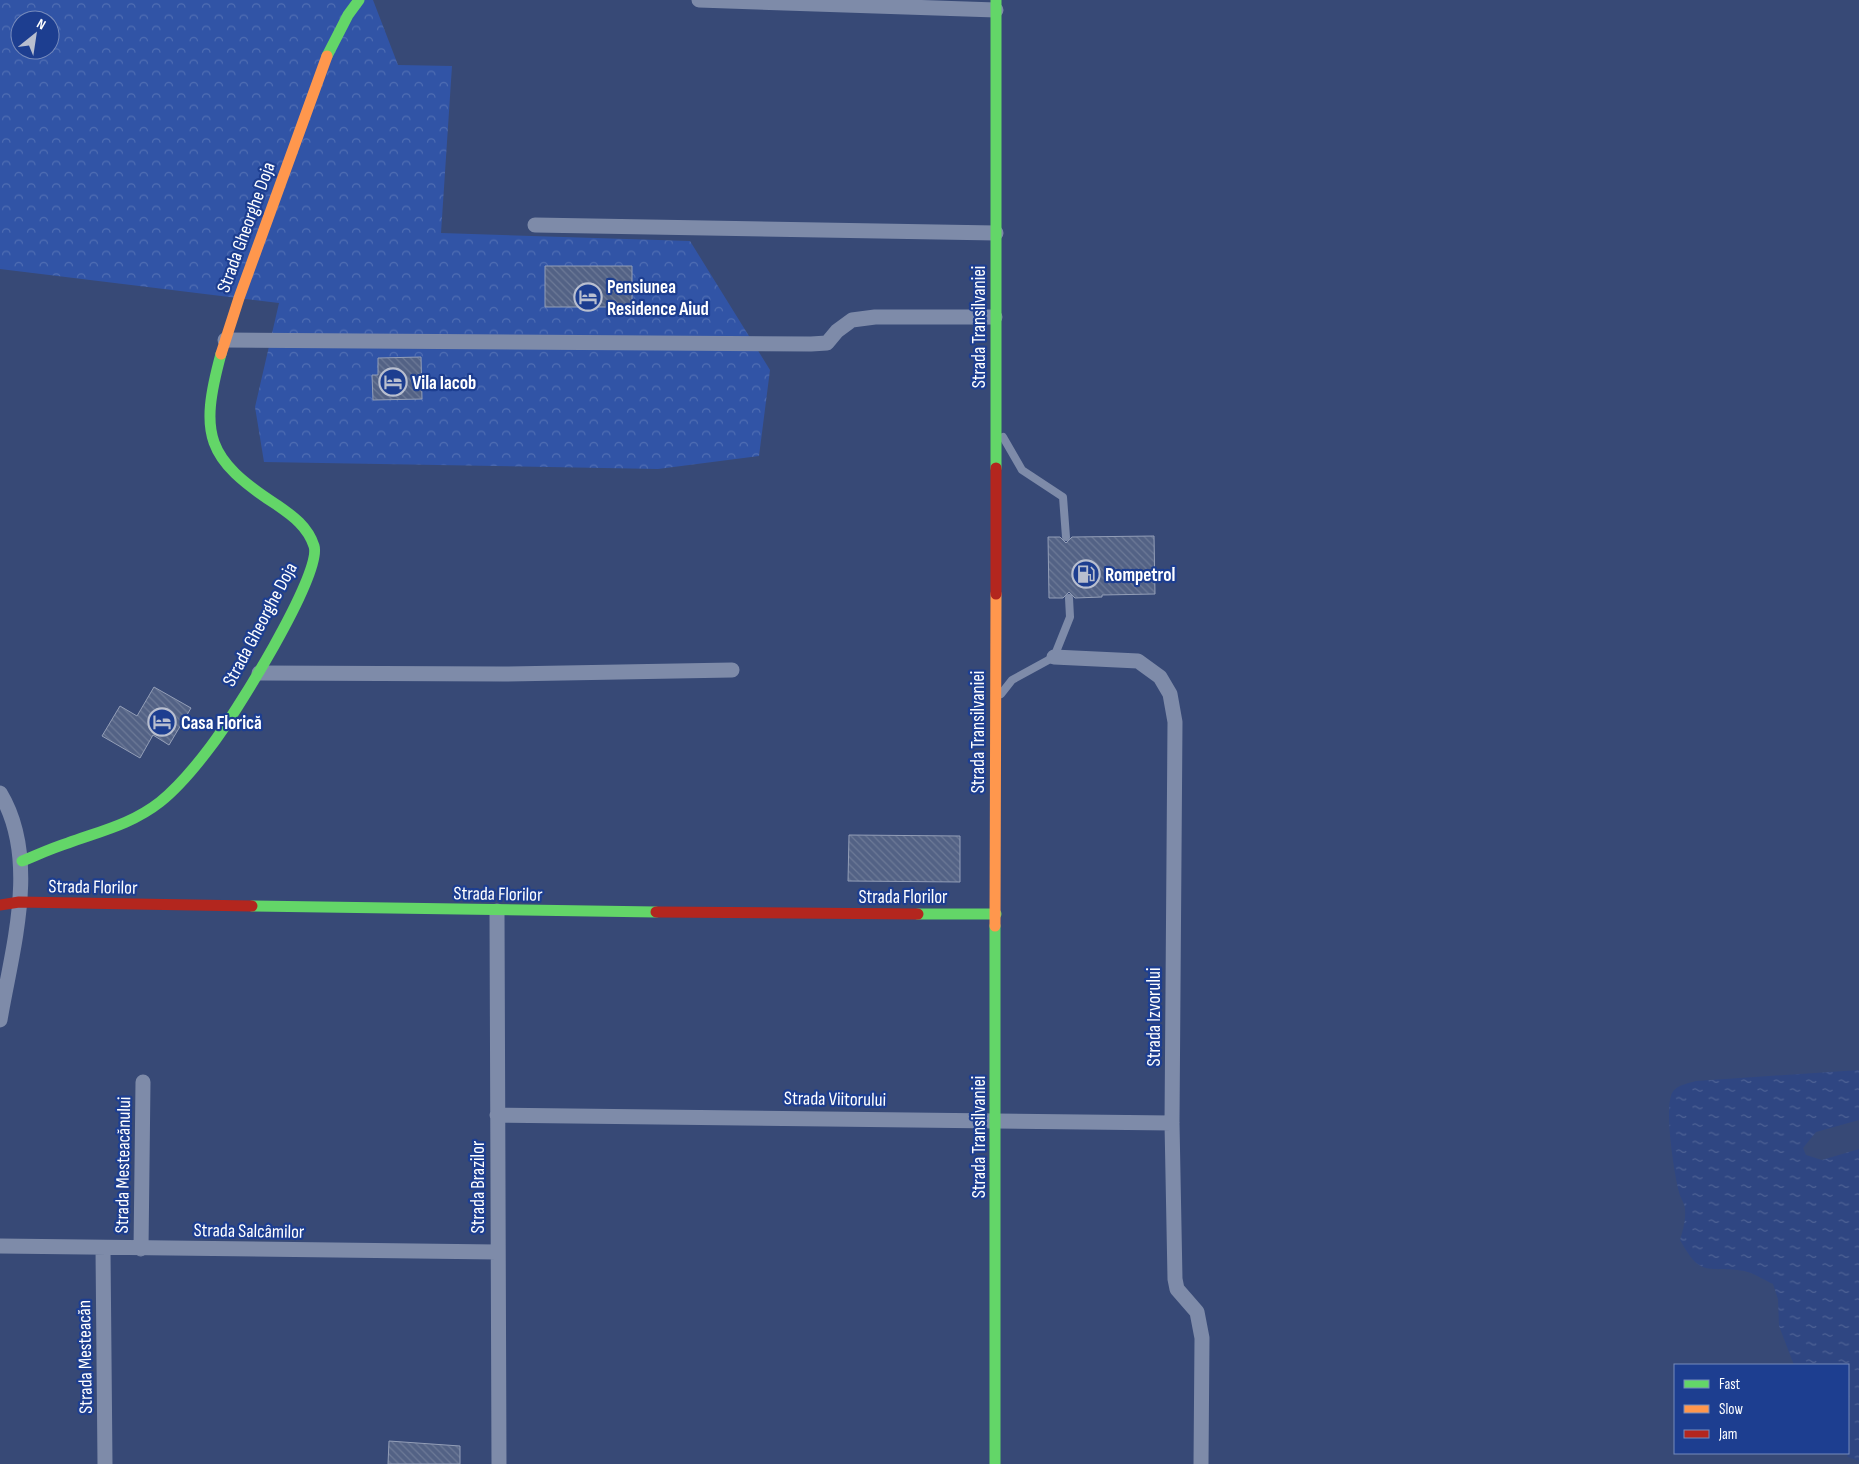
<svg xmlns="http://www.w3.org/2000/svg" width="1859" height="1464" viewBox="0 0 1859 1464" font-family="'Sofia Sans Condensed',sans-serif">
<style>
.forest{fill:url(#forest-crowns);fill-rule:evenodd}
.water{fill:url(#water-ripples)}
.building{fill:url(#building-back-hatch);stroke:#939eb7}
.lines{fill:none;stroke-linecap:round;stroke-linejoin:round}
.lane{stroke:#7e8ba9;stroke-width:8}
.street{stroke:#7e8ba9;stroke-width:15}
.fast{stroke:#63d668;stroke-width:11}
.slow{stroke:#ff974d;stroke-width:11}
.jam{stroke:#b3261e;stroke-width:11}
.labels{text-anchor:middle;stroke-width:4.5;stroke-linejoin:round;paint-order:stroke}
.street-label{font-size:19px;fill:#fff;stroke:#1d3e90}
.poi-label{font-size:19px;font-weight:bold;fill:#fff;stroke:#1d3e90;text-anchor:start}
</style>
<defs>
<pattern id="forest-crowns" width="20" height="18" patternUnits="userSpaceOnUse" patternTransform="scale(1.25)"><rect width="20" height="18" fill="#3154a6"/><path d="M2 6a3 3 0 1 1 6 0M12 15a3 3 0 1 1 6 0" fill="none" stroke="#506eb3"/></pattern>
<pattern id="water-ripples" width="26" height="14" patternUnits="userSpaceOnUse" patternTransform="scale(1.25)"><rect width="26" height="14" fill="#2f4682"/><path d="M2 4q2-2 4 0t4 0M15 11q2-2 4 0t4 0" fill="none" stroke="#4e6295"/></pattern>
<pattern id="building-back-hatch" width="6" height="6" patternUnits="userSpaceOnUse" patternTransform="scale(1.25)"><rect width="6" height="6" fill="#536285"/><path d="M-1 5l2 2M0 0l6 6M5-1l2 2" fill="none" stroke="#6d7a97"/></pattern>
</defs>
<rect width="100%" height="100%" fill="#374976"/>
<path class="forest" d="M0,0H373L398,65L452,66L441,233L690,241L770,370L759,456L658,469L264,462L255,407L279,303L0,269ZM20,20H50V50H20Z"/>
<path class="water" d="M1859,1070V1120L1816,1132L1803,1148L1806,1155L1822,1160L1859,1149V1461L1848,1457L1846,1453H1848V1365H1794L1779,1326L1778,1299L1773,1284C1764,1280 1754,1273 1744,1271C1708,1265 1702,1280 1680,1240C1683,1230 1686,1220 1685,1210C1685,1203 1680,1198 1679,1192C1674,1173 1665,1113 1671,1096C1674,1085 1687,1084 1696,1081Z"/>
<path class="building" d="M545,266H632V307H545Z
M421,357L422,399L373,400L372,375H378V358Z
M1154,536L1155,594L1102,595V597L1075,598L1069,592L1063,598H1049L1048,537H1060L1066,543L1072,537Z
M154,687L191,708L169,745L153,735L140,758L102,736L120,706L137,716Z
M849,835L960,836V882L848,881Z
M389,1441L460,1446V1464H388Z"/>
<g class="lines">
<path class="lane" d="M1003,437L1022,470L1063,497L1066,537
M1001,694L1012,680L1054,657L1070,617L1069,598"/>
<path class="street" d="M699,0L996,10
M535,225L996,233
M225,340L811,344L827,343L837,331L852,320L875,317H995
M1054,657L1138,661L1160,677L1170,694L1175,722L1172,1123L1175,1279L1177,1289L1197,1312L1202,1338L1201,1464
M259,673L503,674L732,670
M0,793C40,859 12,949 0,1020
M497,911L499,1464
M497,1115L1172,1123
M0,1246L497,1252
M103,1249L105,1464
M141,1249L143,1082"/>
<path class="fast" d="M327,56L348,15L359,0
M996,468V0
M22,861C37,855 52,848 68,843C101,831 132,824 160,802C180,786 196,766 211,746C232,719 323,574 314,546C308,527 293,516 277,505C206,459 199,435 221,354
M252,906L656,912
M918,914H996
M995,1464V926"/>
<path class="slow" d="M221,354L239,298L327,56
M995,926L996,594"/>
<path class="jam" d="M996,594V468
M0,905L19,902L252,906
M656,912L918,914"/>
</g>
<defs>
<g id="hotel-ring" transform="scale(1.4375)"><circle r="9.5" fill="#1d3e90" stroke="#b9bfcf" stroke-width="1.5"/><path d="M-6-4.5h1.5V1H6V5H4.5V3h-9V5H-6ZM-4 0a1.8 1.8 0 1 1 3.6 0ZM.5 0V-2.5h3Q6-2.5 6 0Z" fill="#b9bfcf"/></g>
<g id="fuel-ring" transform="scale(1.4375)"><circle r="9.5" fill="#1d3e90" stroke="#b9bfcf" stroke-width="1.5"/><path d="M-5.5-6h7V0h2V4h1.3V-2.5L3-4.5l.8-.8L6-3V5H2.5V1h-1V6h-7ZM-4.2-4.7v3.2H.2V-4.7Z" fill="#b9bfcf"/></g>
</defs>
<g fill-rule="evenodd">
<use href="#hotel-ring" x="588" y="297"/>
<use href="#hotel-ring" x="393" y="382"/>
<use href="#fuel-ring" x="1086" y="574"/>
<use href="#hotel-ring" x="162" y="722"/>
</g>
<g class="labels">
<g class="street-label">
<text transform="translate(245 227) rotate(-70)" y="7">Strada Gheorghe Doja</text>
<text transform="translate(978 327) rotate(-90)" y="7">Strada Transilvaniei</text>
<text transform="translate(259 624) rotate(-62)" y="7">Strada Gheorghe Doja</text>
<text transform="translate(977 732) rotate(-90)" y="7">Strada Transilvaniei</text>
<text transform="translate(93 886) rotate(1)" y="7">Strada Florilor</text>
<text transform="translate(498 893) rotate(1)" y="7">Strada Florilor</text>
<text x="903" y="903">Strada Florilor</text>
<text transform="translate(1153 1017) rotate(-90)" y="7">Strada Izvorului</text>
<text transform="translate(835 1098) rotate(1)" y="7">Strada Viitorului</text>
<text transform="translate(978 1137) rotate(-90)" y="7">Strada Transilvaniei</text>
<text transform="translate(122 1165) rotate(-89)" y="7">Strada Mesteacănului</text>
<text transform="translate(477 1187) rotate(-90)" y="7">Strada Brazilor</text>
<text transform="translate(249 1230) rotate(1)" y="7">Strada Salcâmilor</text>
<text transform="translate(84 1357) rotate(-91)" y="7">Strada Mesteacăn</text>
</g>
<g class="poi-label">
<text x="607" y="293">Pensiunea<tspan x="607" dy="22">Residence Aiud</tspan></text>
<text x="412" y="389">Vila Iacob</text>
<text x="1105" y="581">Rompetrol</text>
<text x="181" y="729">Casa Florică</text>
</g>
</g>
<rect x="1674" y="1364" width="175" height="90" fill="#1d3e90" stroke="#778bbc"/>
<rect x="1684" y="1380" width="25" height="8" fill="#63d668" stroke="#778bbc"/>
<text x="1719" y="1389" font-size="15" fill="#ffffff">Fast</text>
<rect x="1684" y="1405" width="25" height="8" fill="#ff974d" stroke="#778bbc"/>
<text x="1719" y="1414" font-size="15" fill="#ffffff">Slow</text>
<rect x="1684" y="1430" width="25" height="8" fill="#b3261e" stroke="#778bbc"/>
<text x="1719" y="1439" font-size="15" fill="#ffffff">Jam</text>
<g transform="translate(35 35) rotate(30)"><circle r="24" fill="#1d3e90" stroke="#778bbc"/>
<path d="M0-4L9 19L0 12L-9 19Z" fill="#b9bfcf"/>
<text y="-8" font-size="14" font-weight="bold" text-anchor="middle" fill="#ffffff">N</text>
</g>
</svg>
